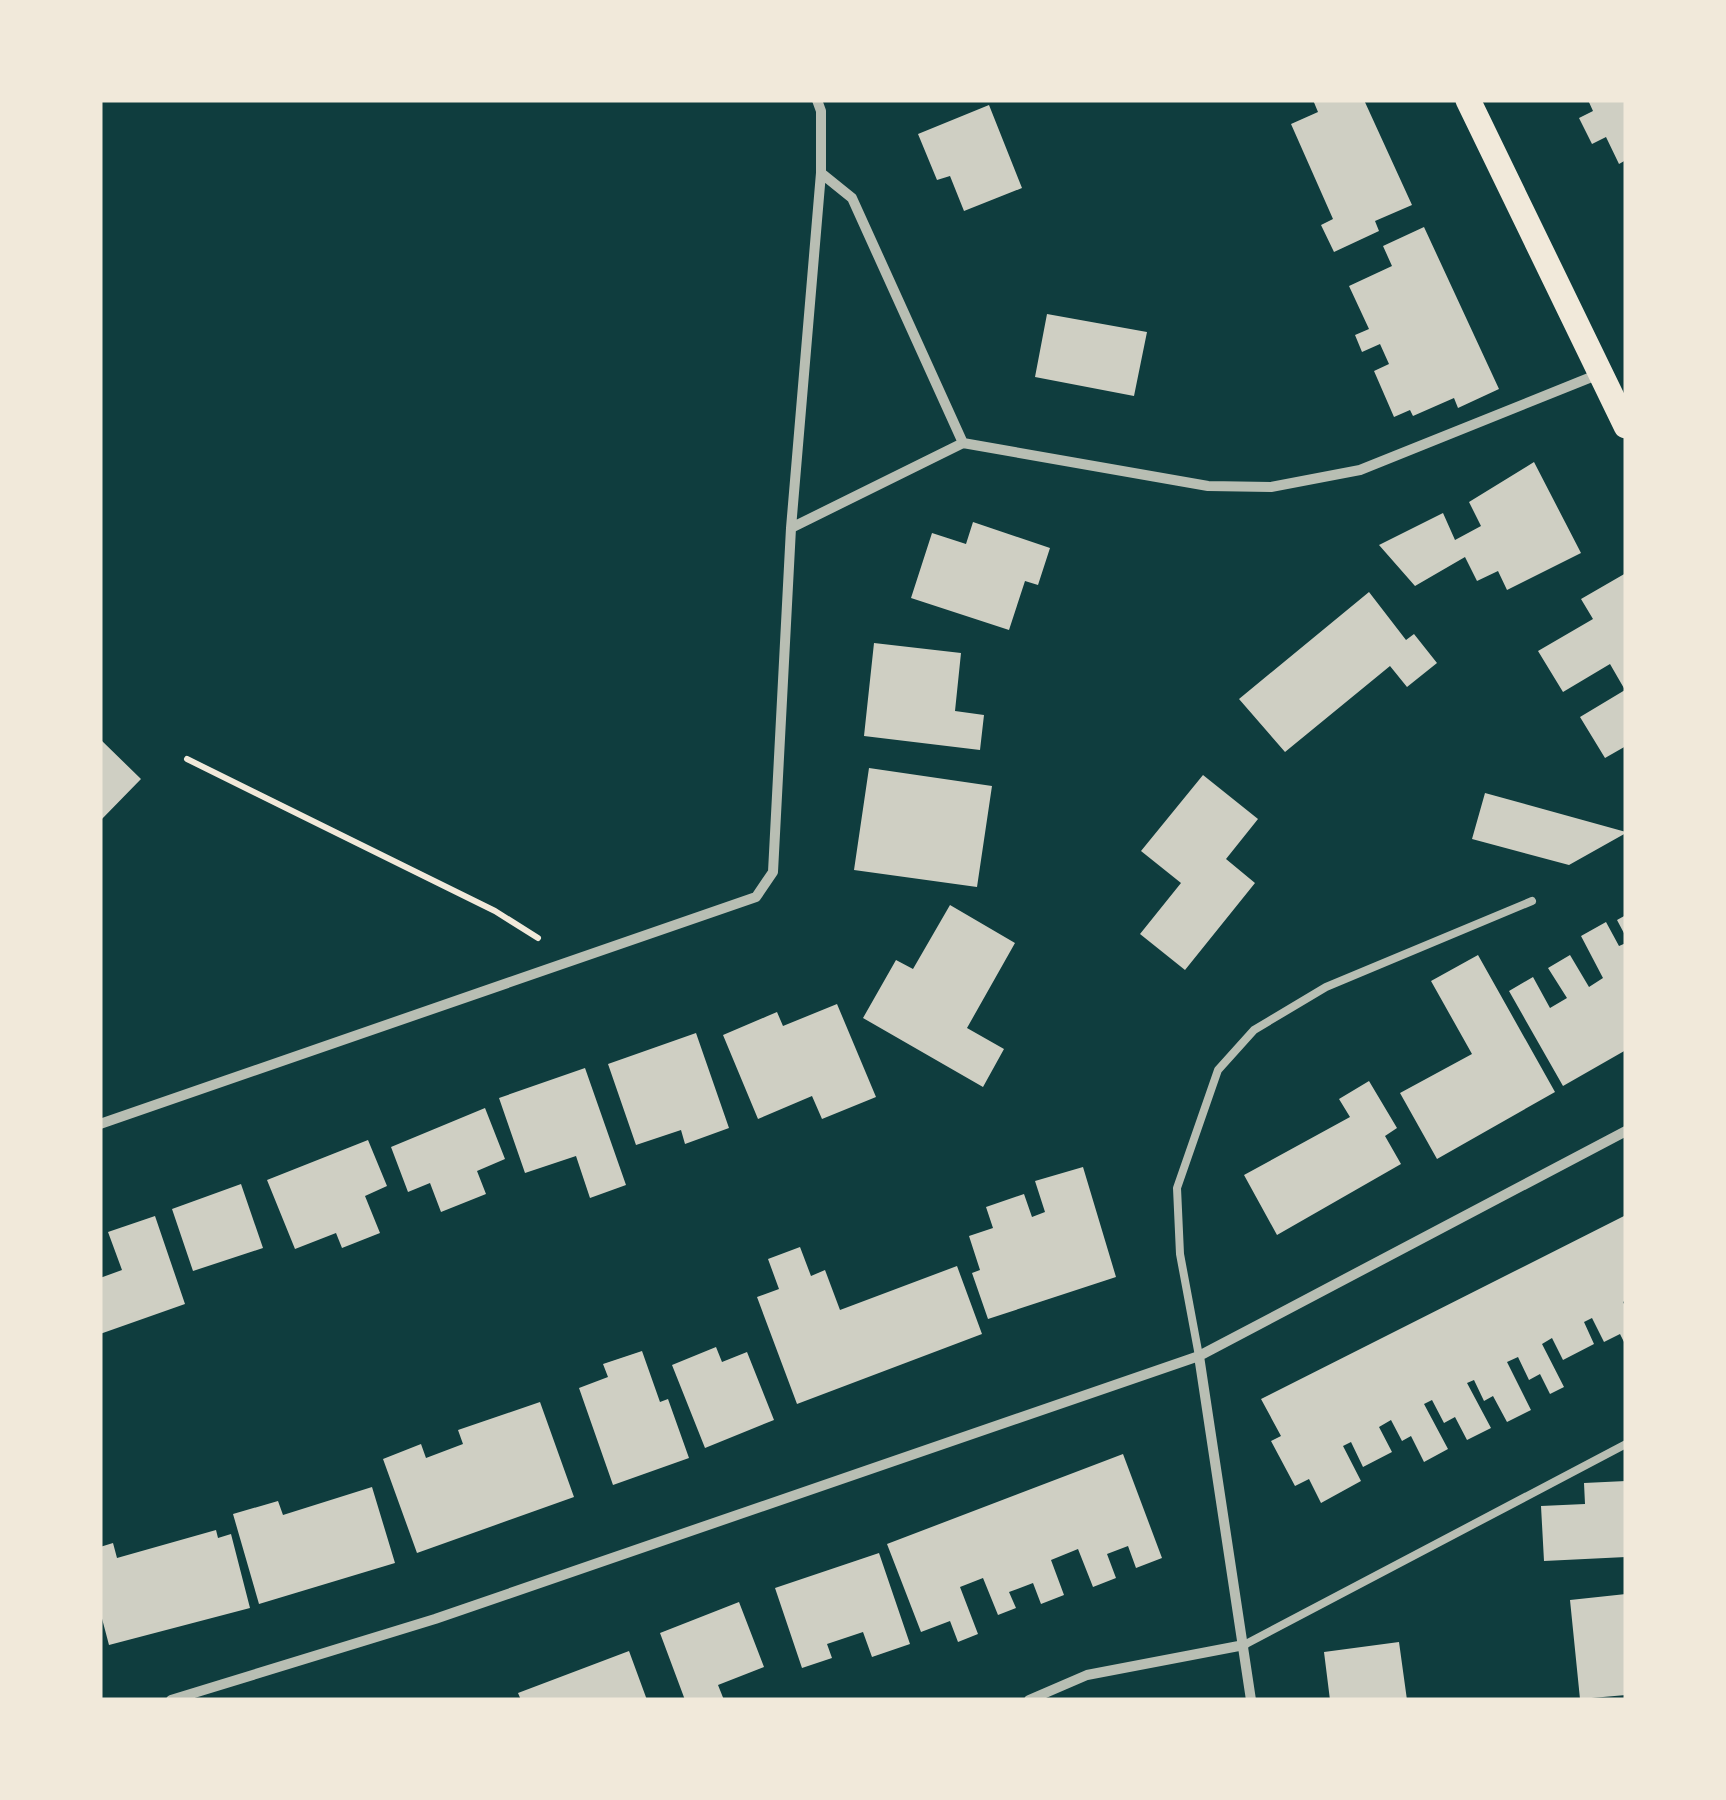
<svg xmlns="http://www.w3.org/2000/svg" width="1726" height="1800" viewBox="0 0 1726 1800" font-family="'Fira Sans Condensed',sans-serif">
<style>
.building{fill:#cfcfc3}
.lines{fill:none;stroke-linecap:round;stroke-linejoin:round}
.path{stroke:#f1e9da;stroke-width:6}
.service{stroke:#b8beb3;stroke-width:8}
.minor{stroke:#b8beb3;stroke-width:10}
.primary{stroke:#f1e9da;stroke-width:25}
</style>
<rect width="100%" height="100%" fill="#0f3d3e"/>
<path class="building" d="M1313,100H1364L1412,205L1375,221L1379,231L1334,252L1321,225L1333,219L1291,124L1318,112Z
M1588,100H1626V160L1619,164L1606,137L1592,144L1579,118L1593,111Z
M989,105L1022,188L964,211L950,176L937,180L918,134Z
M1424,227L1499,389L1458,408L1454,398L1413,416L1410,410L1394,417L1374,371L1389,364L1380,344L1362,352L1355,335L1369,329L1349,286L1392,266L1383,246Z
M1047,314L1147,332L1134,396L1035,377Z
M1534,462L1581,553L1507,590L1498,571L1477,581L1465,557L1415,586L1379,545L1443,513L1455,540L1481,526L1469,502Z
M973,522L1050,548L1038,585L1025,581L1009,630L911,598L932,533L966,544Z
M1626,573V746L1605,758L1580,717L1625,690L1610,664L1563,692L1538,651L1593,619L1581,599Z
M1369,592L1406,640L1414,634L1437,663L1407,687L1390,666L1285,752L1239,699Z
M874,643L961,653L955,711L984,715L980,750L864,736Z
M100,739L141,779L100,821Z
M869,768L992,786L977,887L854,870Z
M1203,775L1258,819L1226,859L1255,883L1185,970L1140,934L1181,883L1141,851Z
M1485,793L1626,832V833L1569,865L1472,839Z
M950,905L1015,943L967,1028L1004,1049L983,1087L863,1018L896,960L913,969Z
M1626,915V937L1617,920Z
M1606,922L1619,946L1626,943V1050L1563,1086L1509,991L1533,977L1550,1008L1567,998L1548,968L1570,955L1589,987L1603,978L1581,936Z
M1478,955L1555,1092L1437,1159L1400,1093L1472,1054L1431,981Z
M837,1004L876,1097L822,1119L812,1096L758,1119L723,1035L777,1012L783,1026Z
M696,1033L729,1128L685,1144L681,1130L636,1145L608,1064Z
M585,1068L626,1185L590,1198L576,1156L525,1173L499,1098Z
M1369,1081L1397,1128L1385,1136L1401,1164L1277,1235L1244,1175L1350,1117L1339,1099Z
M485,1108L505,1159L477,1171L486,1194L441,1212L430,1183L408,1192L391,1147Z
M368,1140L387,1186L365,1196L380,1233L342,1248L336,1233L295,1249L267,1180Z
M1083,1167L1116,1277L988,1319L972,1273L980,1270L969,1236L993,1228L986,1207L1024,1194L1032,1217L1045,1212L1035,1181Z
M241,1184L263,1248L193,1271L172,1209Z
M1626,1215V1300L1623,1302L1626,1308V1346L1620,1334L1604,1342L1592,1318L1584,1322L1594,1344L1563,1360L1552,1338L1542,1344L1564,1387L1550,1394L1540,1374L1529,1380L1518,1357L1507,1362L1531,1410L1507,1422L1493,1396L1484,1401L1474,1380L1467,1383L1491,1428L1467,1440L1455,1417L1444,1423L1432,1400L1424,1404L1448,1449L1424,1462L1411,1436L1402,1441L1391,1420L1379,1427L1392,1452L1363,1467L1351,1442L1343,1446L1361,1481L1321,1503L1309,1479L1295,1486L1271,1441L1281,1436L1261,1399Z
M155,1216L185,1304L100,1334V1278L122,1270L108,1232Z
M800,1247L811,1276L825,1270L840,1310L957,1266L982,1334L797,1404L757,1297L779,1289L768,1259Z
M716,1347L722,1362L747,1352L774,1420L705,1448L672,1365Z
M642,1351L660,1402L668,1399L689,1458L613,1485L579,1388L608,1377L603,1364Z
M540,1402L574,1497L417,1553L383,1459L421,1444L426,1458L463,1444L458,1430Z
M1123,1454L1162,1558L1136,1568L1128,1546L1107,1554L1116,1578L1093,1587L1078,1549L1051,1560L1064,1595L1041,1604L1033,1583L1009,1592L1016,1608L998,1615L983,1578L960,1587L978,1634L958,1642L950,1621L921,1632L887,1544Z
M1626,1481V1557L1544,1561L1541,1506L1585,1504L1584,1483Z
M372,1487L395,1563L259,1604L233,1514L278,1501L283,1515Z
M216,1530L218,1538L231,1534L250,1608L109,1645L100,1611V1547L113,1543L117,1558Z
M879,1553L910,1644L872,1657L863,1632L827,1644L832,1658L802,1668L775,1588Z
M1626,1594V1695L1580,1699L1570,1600Z
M739,1602L764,1667L718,1685L724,1700H685L660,1633Z
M1399,1642L1407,1700H1330L1324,1652Z
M629,1651L647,1700H521L518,1693Z"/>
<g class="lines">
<path class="path" d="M187,759L495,911L538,938"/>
<path class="service" d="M1199,1356L1180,1254L1177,1188L1218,1070L1254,1030L1326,987L1532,901
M1244,1645L1626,1444"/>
<path class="minor" d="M821,173L852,198L963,443
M791,528L963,443L1208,486L1271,487L1360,470L1599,374
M100,1124L756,897L773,872L791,528L821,173V111L817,100
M1199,1356L1251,1700
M171,1700L435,1619L1199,1356L1626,1131
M1029,1700L1087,1675L1244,1645"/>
<path class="primary" d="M1468,100L1626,426"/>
</g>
<rect width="1726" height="1800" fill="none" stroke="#f1e9da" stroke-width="205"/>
</svg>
